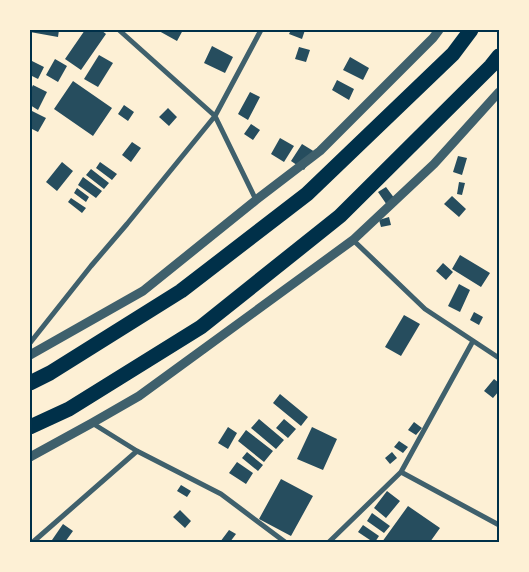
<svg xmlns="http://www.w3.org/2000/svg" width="529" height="572" viewBox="0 0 529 572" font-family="Georgia,serif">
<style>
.building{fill:#264d5e}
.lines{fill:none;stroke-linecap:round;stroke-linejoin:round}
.minor{stroke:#3f606c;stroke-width:5}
.tertiary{stroke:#3f606c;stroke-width:9}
.motorway{stroke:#003049;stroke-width:15}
.neatline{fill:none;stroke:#003049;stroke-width:2}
</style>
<rect width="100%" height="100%" fill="#fdf0d5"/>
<path class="building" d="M30,30H59L58,37L30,32Z
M85,30H101L106,34L81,70L65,59Z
M160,30H183L177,41L159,31Z
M291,30H305L302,39L289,34Z
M212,46L233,57L225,73L204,63Z
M299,47L310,50L306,62L295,59Z
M99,55L113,63L98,87L84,79Z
M350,57L369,68L363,80L343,70Z
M55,59L67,66L58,82L46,75Z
M30,60L44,67L38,79L30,75Z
M337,80L354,89L349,100L332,90Z
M73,81L112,108L93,136L54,109Z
M33,85L47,92L38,110L30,105V91Z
M250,92L260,97L248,120L238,114Z
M124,105L134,112L128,121L118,114Z
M168,108L177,117L169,126L159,117Z
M30,110L46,118L38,132L30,128Z
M251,124L260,130L253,140L244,134Z
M280,138L294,146L284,162L271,154Z
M132,142L141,148L131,162L122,155Z
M302,144L315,152L304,170L291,161Z
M458,156L467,158L462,175L453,172Z
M62,162L73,171L57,191L46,182Z
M100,162L117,174L112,180L96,168Z
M91,169L109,183L104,189L86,175Z
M83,177L102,191L96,198L78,185Z
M459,182L465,183L462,195L457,194Z
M386,187L395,199L387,205L378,192Z
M77,188L89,197L86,202L74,193Z
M452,196L466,209L459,217L444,204Z
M71,198L86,208L82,213L68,202Z
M389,217L391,225L381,227L379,220Z
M460,255L490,273L481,287L452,269Z
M443,263L453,272L446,280L436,271Z
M459,284L470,290L460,312L448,306Z
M474,312L483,317L479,325L470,320Z
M404,315L420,324L401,356L385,347Z
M494,379L499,383V391L493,398L484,391Z
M280,394L308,417L301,426L273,403Z
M259,419L284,440L276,449L251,428Z
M284,419L296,429L288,438L276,428Z
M414,422L422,428L416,435L408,430Z
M228,427L237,433L228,449L218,443Z
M312,427L337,439L323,470L297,459Z
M246,430L273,451L264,462L238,441Z
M399,441L408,447L403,453L394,447Z
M247,452L263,465L258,471L242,458Z
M392,452L397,458L390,464L385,458Z
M237,462L253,473L246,484L229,473Z
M281,479L313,496L291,536L259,519Z
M181,485L191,491L187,497L177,491Z
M387,491L400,501L386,518L374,508Z
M408,506L440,528L430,542H382Z
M180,510L191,521L185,528L173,517Z
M372,513L390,526L384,533L367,521Z
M63,524L73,531L65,542H56L52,540Z
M363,525L379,536L375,542H373L358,532Z
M229,530L236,534L230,542H220Z"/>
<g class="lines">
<path class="minor" d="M119,30L215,116L256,200
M353,240L425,309L499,358
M473,341L401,472L499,525
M30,343L91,266L127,224L215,116L261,30
M92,423L137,451L221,494L285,542
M33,542L137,451
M329,542L401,472"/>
<path class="tertiary" d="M30,355L143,291L256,200L320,151L433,38L439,30
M30,457L92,423L139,396L353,240L434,164L499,92"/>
<path class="motorway" d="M30,383L50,373L181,291L307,194L453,54L471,30
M30,427L69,409L201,327L340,216L491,66L499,56"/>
</g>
<rect width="529" height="572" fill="none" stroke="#fdf0d5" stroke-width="62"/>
<rect x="31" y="31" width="467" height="510" class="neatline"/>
</svg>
